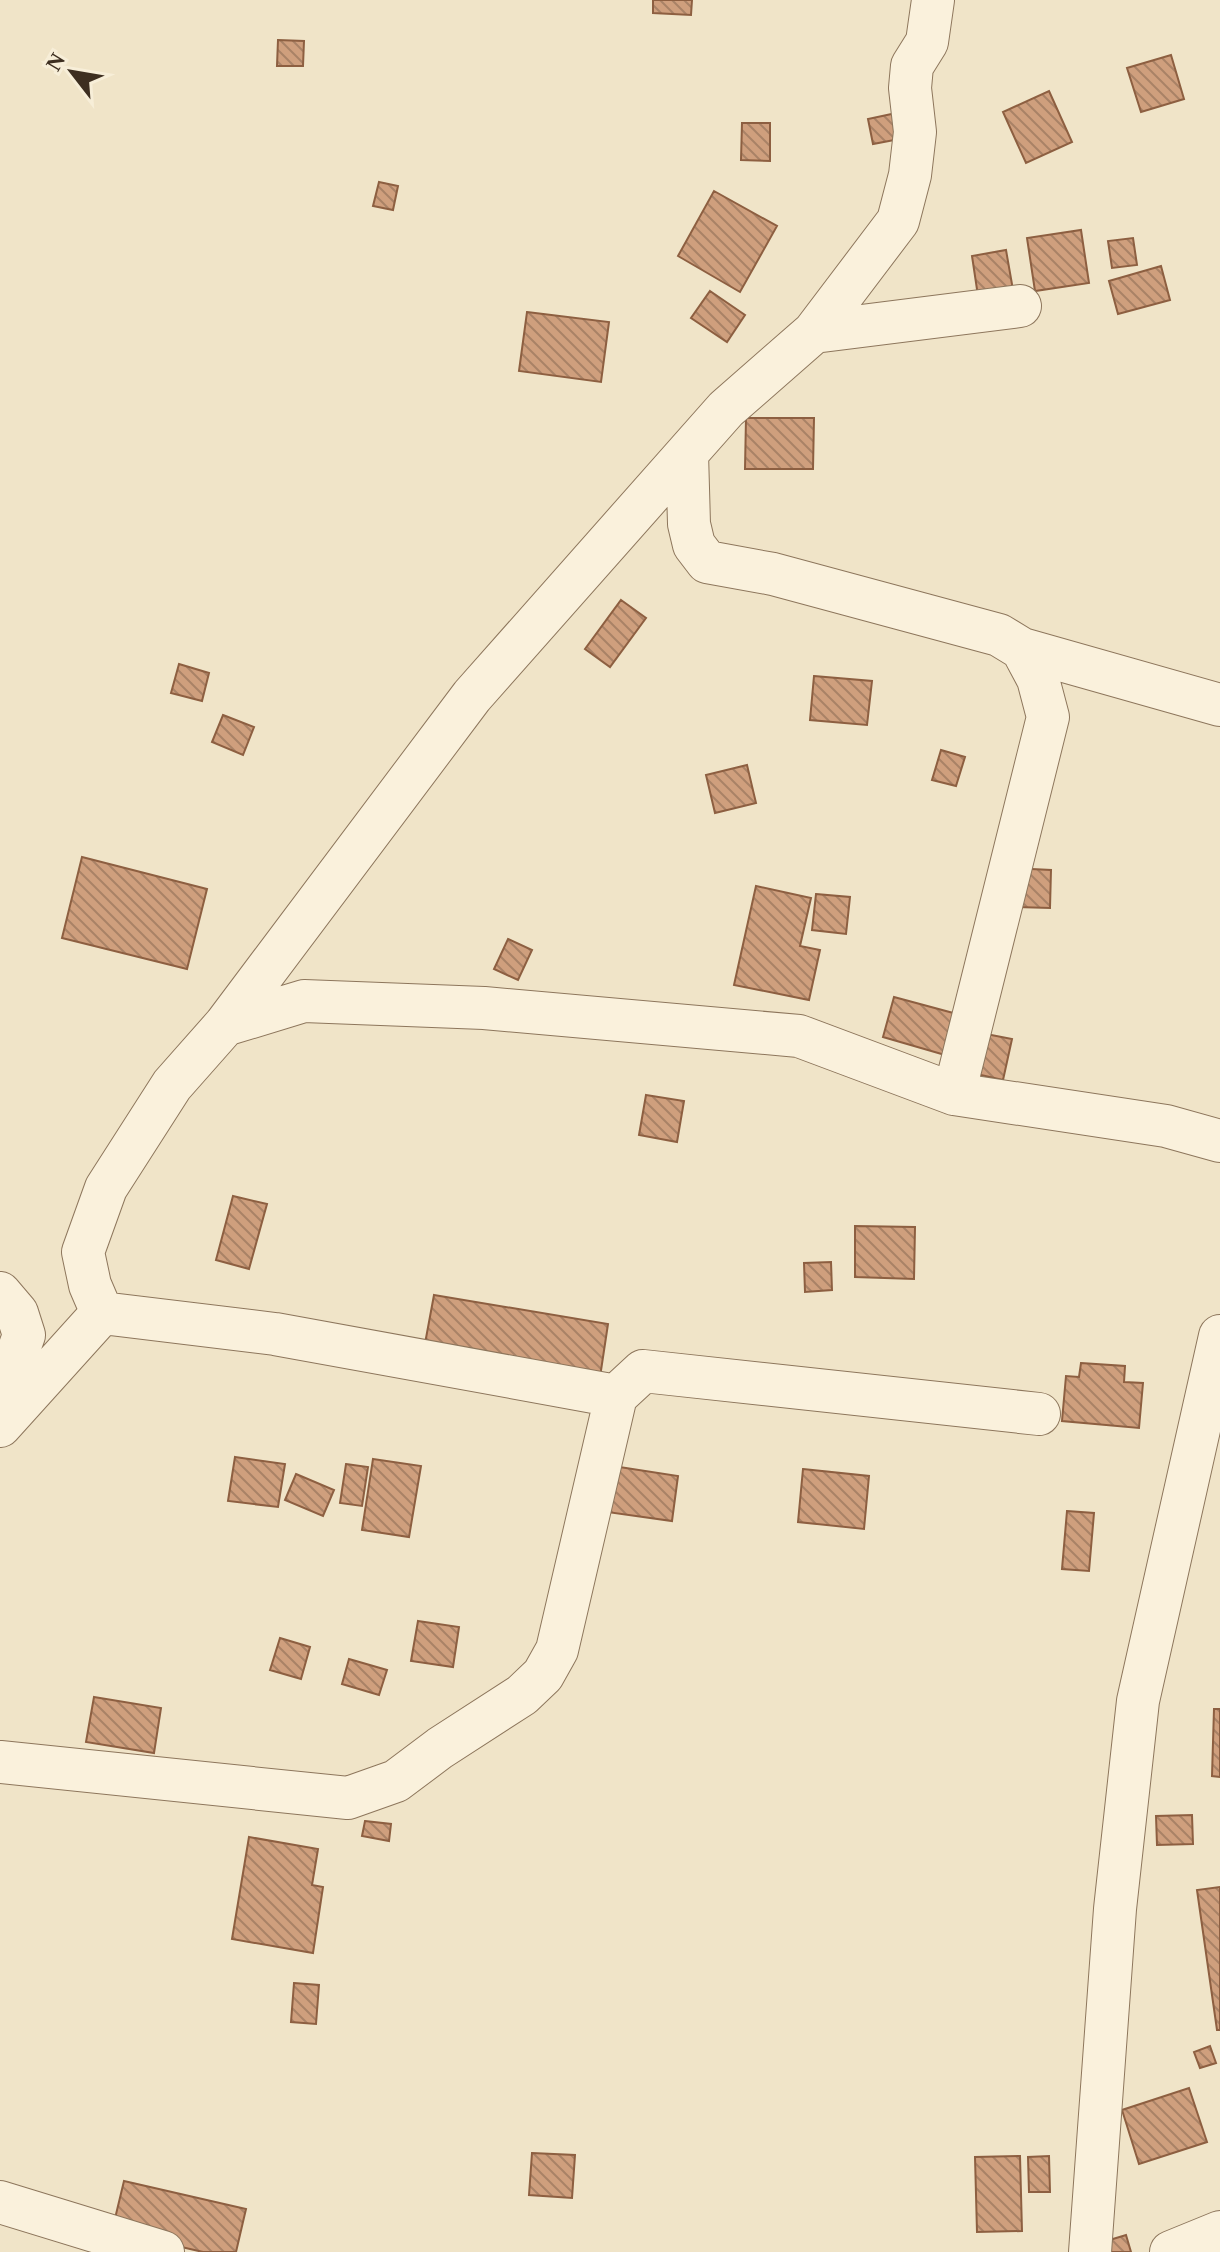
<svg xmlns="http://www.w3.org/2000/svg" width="1220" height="2252" viewBox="0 0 1220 2252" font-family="Georgia,serif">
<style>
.building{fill:url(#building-back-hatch);stroke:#8d5f41;stroke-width:2}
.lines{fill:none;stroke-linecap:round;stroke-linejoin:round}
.minor-casing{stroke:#8d765c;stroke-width:44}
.minor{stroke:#faf1dc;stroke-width:42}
</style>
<defs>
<pattern id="building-back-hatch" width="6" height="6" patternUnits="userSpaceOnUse" patternTransform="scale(2)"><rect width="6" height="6" fill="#cf9f7d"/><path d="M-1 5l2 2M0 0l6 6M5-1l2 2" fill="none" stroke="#a98266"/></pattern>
</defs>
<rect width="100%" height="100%" fill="#f0e4c8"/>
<path class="building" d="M653,0H692L691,15L653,13Z
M278,40L304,41L303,66H277Z
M1171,55L1184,99L1141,112L1127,68Z
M1049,91L1072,142L1026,163L1003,112Z
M901,112L905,138L873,144L868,119Z
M742,123H770V161L741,160Z
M379,182L398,186L393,210L373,206Z
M714,191L777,226L740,292L678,256Z
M1081,230L1089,283L1035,291L1027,238Z
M1133,238L1137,265L1112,268L1108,241Z
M1006,250L1013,290L978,296L972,256Z
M1161,266L1170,300L1118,314L1109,281Z
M710,291L745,315L727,342L691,318Z
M527,312L609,322L601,382L519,371Z
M746,418H814L813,469H745Z
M621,600L646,618L610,667L585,649Z
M179,664L209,673L202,701L171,693Z
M814,676L872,681L867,725L810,720Z
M223,715L254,727L243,755L212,742Z
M941,750L965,757L956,786L932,780Z
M747,765L756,803L715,813L706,775Z
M82,857L207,889L187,969L62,938Z
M1013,868L1051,870L1050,908L1012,907Z
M756,886L811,898L800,946L820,950L809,1000L734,985Z
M816,894L850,897L846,934L812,930Z
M508,939L532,950L518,980L494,969Z
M894,997L957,1014L945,1055L883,1037Z
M981,1033L1012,1039L1003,1080L972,1073Z
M646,1095L684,1101L677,1142L639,1135Z
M233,1196L267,1204L249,1269L216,1260Z
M855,1226L915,1227L914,1279L855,1277Z
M831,1262L832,1290L805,1292L804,1263Z
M434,1295L608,1324L600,1377L424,1349Z
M1081,1363L1125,1366L1124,1382L1143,1383L1139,1428L1062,1421L1066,1376L1079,1377Z
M235,1457L285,1464L278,1507L228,1501Z
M373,1459L421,1466L409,1537L362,1530Z
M346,1464L368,1467L362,1506L340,1503Z
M613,1466L678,1476L672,1521L607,1512Z
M803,1469L869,1476L864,1529L798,1522Z
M296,1474L334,1490L323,1516L285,1500Z
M1067,1511L1094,1513L1089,1571L1062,1569Z
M418,1621L459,1627L453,1667L411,1661Z
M280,1638L310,1647L301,1679L270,1670Z
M349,1659L387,1670L379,1695L342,1684Z
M94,1697L161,1708L154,1753L86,1742Z
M1214,1709H1220V1777L1212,1776Z
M1192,1815L1193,1844L1157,1845L1156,1816Z
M365,1821L391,1824L389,1841L362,1836Z
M249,1837L318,1849L312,1885L323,1887L313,1953L232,1939Z
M1220,1887V2030H1217L1197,1890Z
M294,1983L319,1985L316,2024L291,2022Z
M1210,2046L1216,2063L1200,2068L1194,2052Z
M1189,2088L1207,2142L1139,2164L1122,2110Z
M532,2153L575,2155L572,2198L529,2195Z
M1020,2156L1022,2231L977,2232L975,2157Z
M1049,2156L1050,2192H1029L1028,2157Z
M124,2181L246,2209L236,2252H203L112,2231Z
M1126,2235L1131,2252H1106L1103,2242Z"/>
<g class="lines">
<g class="minor-casing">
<path id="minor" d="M814,332L1020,306
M687,453L689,524L694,545L707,562L773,574L999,635L1022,649L1038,679L1048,717L954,1094
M1022,649L1220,705
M225,1025L304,1001L484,1008L799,1036L954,1094L1166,1126L1220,1141
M0,1293L17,1313L24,1335L0,1402
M102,1313L275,1334L616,1396L643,1371L1039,1414
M0,1426L102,1313L90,1285L83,1252L106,1188L172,1085L225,1025L472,696L726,409L814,332L898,221L910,175L915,132L910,88L912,66L927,42L933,0
M0,1762L348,1798L396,1781L440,1748L522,1695L543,1675L557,1650L616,1396
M0,2202L163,2252
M1090,2252L1115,1909L1138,1701L1220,1336
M1171,2252L1220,2232"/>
</g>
<use href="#minor" class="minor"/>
</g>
<g transform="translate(72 72) rotate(301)" stroke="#f7eed8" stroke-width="6" paint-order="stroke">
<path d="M0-6L14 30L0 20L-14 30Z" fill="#3d2e20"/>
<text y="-12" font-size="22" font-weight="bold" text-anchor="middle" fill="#3d2e20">N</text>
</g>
</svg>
